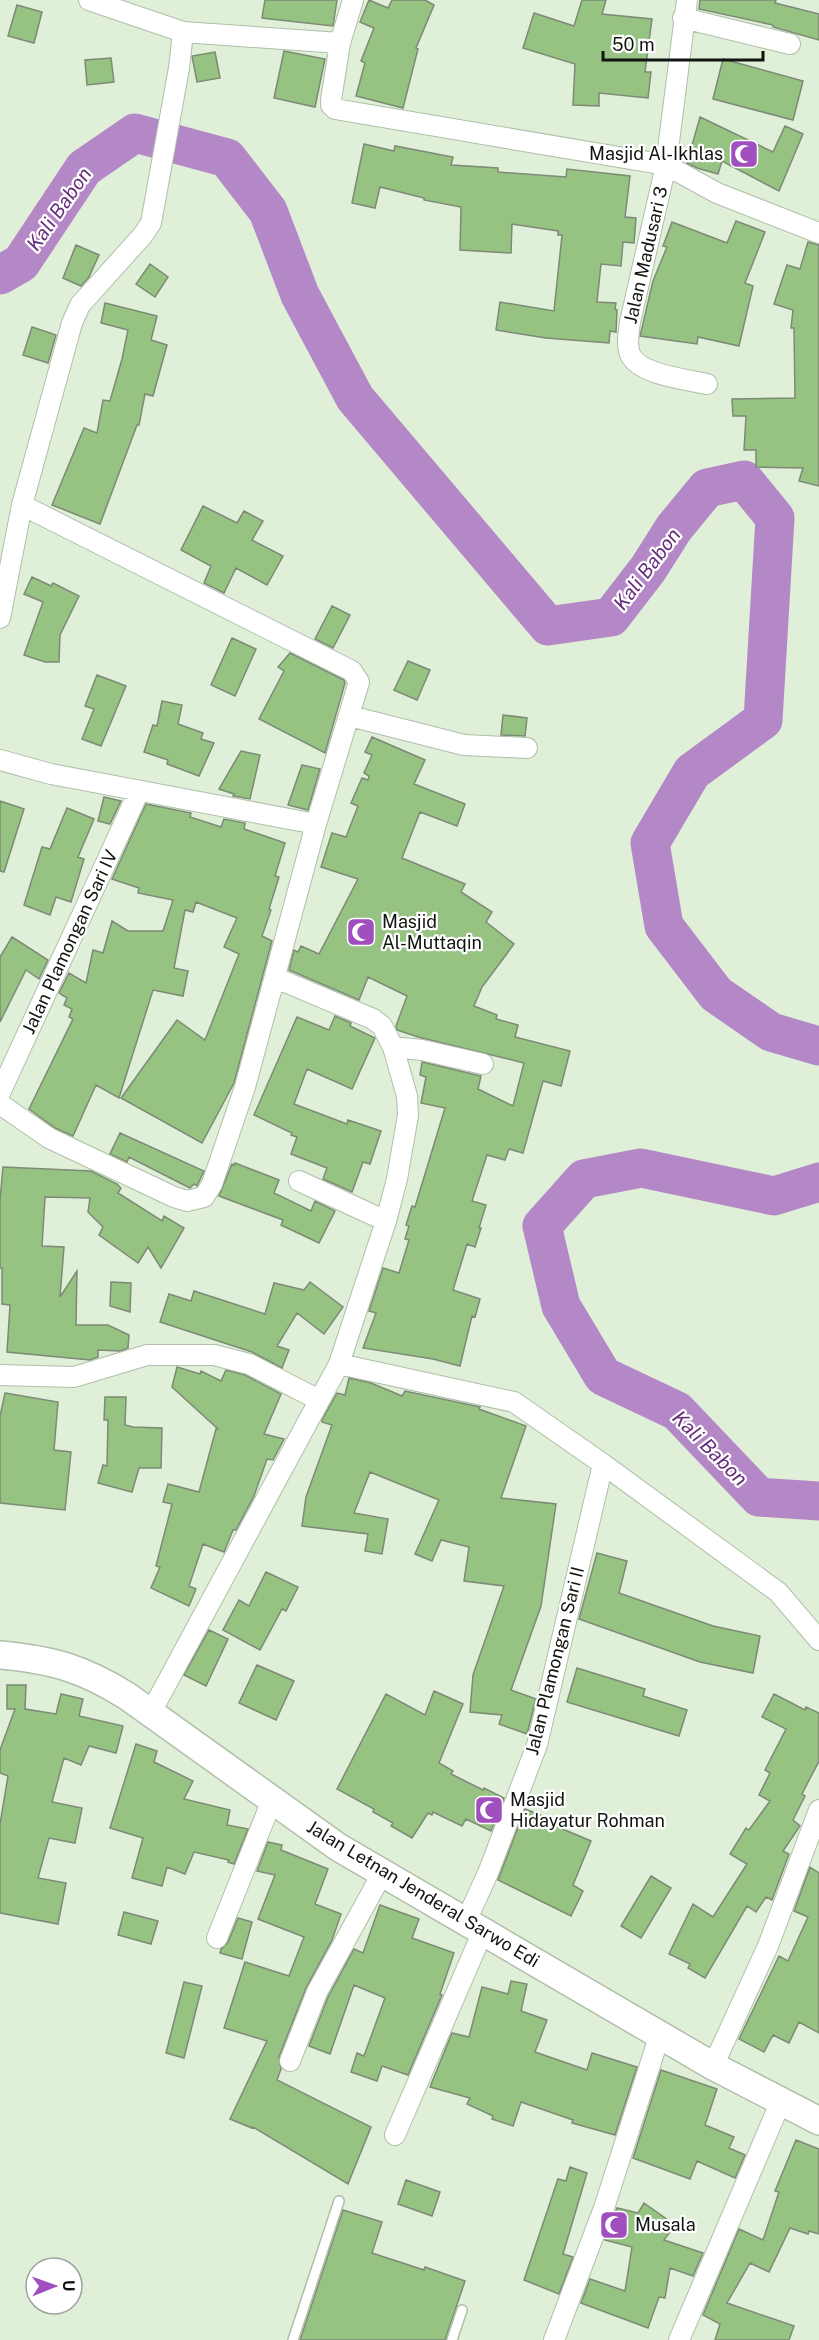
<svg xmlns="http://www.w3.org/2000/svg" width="819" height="2340" viewBox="0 0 819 2340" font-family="'Public Sans',sans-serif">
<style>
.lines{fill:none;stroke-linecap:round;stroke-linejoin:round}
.river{stroke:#b488c7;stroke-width:39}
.building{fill:#96c382;stroke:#7c8a76;stroke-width:1.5}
.lane-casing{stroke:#b0bfa9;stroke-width:12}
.street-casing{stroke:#b0bfa9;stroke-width:22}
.secondary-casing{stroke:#b0bfa9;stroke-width:30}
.lane{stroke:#fff;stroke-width:9}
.street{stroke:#fff;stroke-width:20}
.secondary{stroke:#fff;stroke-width:27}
.labels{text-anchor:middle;stroke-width:4.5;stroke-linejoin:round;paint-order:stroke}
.poi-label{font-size:18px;fill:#10150e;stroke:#fff;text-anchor:start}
.street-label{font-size:18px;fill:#10150e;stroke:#fff}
.water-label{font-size:20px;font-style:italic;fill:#652e7a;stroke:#fff}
</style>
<rect width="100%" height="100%" fill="#dfefd8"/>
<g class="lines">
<path class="river" d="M0,275L21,263L84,168L135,133L227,158L268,211L300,295L355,398L548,626L611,617L648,569L674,528L707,488L744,480L775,518L763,720L692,772L650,843L664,926L716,994L771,1032L819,1046
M819,1182L774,1196L641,1168L584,1179L542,1226L561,1306L603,1376L677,1411L759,1497L819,1501"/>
</g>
<path class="building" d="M265,0H337L333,26L262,18Z
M369,0L388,8L392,0H425L434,5L416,48L418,49L403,108L356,96L365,63L361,61L374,28L360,22Z
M582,0H606L602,14L652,19L645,72H651L648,98L599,93V106L573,105L575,64L523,48L534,13L574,26Z
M700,0H776L775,3L819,14V40L773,27V25L699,9Z
M17,5L42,12L34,43L8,36Z
M284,51L325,59L315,107L274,98Z
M215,52L220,78L197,82L192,56Z
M111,58L114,82L87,85L85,60Z
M723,59L803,81L793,120L713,99Z
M700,117L773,152L785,126L803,134L779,191L722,161L718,174L697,168L687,163Z
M364,144L394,151L395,146L453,157L451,165L498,168V172L566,177L567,169L630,176L625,217L636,218L634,243L623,242L621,266L601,264L597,302L616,303L615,309L617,310L616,332L610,331L609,343L546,338L496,330L500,302L554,311L562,235H558V231L512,224L511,253L460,250L461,207L424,200V198L380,187L375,208L352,203Z
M736,221L765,232L745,283L753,286L739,346L698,337L697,344L640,336L653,281L667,247L663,246L672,222L727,243Z
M808,242L819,245V486L799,481L803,468L756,467V450H744L746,416H733L732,399L795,398L794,328H791L793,310L774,304L787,265L800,269Z
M76,245L99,255L89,277L81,286L63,278Z
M150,264L168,277L155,297L136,284Z
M105,303L157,316L151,340L167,345L153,396L145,394L139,425H137L100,524L52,505L84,428L97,433L103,400L110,401L122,359L128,330L101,323Z
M32,327L56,335L48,363L23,355Z
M203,506L237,523L244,511L263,521L252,540L283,556L267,585L236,568L224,593L204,583L211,566L181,550Z
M32,577L51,586L53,583L79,596L60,635L59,662H45L24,655L43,602L24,594Z
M332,606L350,615L333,648L315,639Z
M232,638L256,649L235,696L211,685Z
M290,653L344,680L345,683L325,753L259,719L284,671L278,667Z
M408,661L430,670L417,700L394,690Z
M97,675L126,686L101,746L82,739L94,709L85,706Z
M162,701L182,705L178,724L203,733L201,739L214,743L199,776L167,764L168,760L144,752L153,725L157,726Z
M503,715L527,718L525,736L501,735Z
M372,737L425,760L414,784L465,804L457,826L420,812L402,858L465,884L461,892L492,912L486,922L514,944L482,987L474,1006L497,1015L496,1019L518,1025L515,1037L570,1051L561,1086L543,1081L523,1153L509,1149L505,1160L487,1155L472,1201L486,1205L479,1228H481L475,1247L467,1244L453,1290L480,1299L475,1317L472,1316L460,1366L433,1359L363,1348L376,1313L369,1311L383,1268L399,1273L409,1240L405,1239L409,1226L406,1225L412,1206L415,1207L445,1108L421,1103L426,1077L420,1075L422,1062L481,1076L478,1089L513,1106L524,1063L418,1037L397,1030L396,1026L407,996L368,977L359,1000L289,970L294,950L298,952L301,946L319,954L358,879L321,867L332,833L346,837L358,806L351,803L362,778L368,780L369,776L364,773L372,755L365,752Z
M241,751L260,755L250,799L233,796L234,794L219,789Z
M302,765L320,769L308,810L288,805Z
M104,797L121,801L110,824L98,821Z
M0,801L24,809L4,872L0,871Z
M146,804L191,813L190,817L221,827L224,819L245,823L244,829L285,843L275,876L279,877L269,909L271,910L262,936L272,941L234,1083L202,1143L121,1098L177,1020L205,1040L239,954L224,947L237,918L196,902L193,912L185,910L174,968L188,971L183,996L153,990L119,1098L96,1085L73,1136L55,1128L29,1109L73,1019L69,1017L72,1009L64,1005L67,998L59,993L69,973L86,983L93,950L103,953L112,921L128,931H163L173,900L138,893L139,888L112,879Z
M67,808L94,819L78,857L84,859L71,902L56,897L50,915L24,905L42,847L50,849Z
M12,937L48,960L39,979L26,970L0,1022V957Z
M335,1016L351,1023L350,1026L375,1038L352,1089L307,1069L294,1104L347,1124L348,1120L381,1131L370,1164L363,1162L352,1192L323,1179L327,1168L291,1154L297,1137L291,1135L292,1133L254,1115L297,1017L329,1030Z
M120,1133L204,1171L197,1186L194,1184L190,1188L129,1157L127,1162L110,1154Z
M235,1163L279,1180L274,1193L311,1211L315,1201L335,1211L319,1243L281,1225L283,1220L219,1196L232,1164L234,1165Z
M3,1167L91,1171L117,1184L121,1188L118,1193L162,1221L164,1216L184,1228L161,1268L148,1247L138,1263L99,1235L103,1227L88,1212L90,1198L45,1197L42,1246L64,1247L60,1297L77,1271L76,1325H108L129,1335L128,1348L120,1351L98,1350V1357L90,1360L7,1352L10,1305L2,1304V1268H0V1200Z
M111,1282L131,1283L130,1312L110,1306Z
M310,1282L343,1307L324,1334L297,1313L277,1346L289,1350L282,1368L252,1352L160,1322L169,1294L191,1301L194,1291L265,1314L274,1283L304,1290Z
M177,1367L200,1374L201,1371L221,1381L226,1370L245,1375L281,1394L264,1434L284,1439L273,1460L267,1459L254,1496L236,1530H233L224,1552L203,1544L189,1586L196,1589L189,1606L151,1588L160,1567L156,1566L172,1504L163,1502L168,1484L199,1492L216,1429H218L172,1387Z
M349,1378L371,1383L402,1396L405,1391L480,1407L479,1409L526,1426L501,1498L556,1504L541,1606L511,1690L536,1699L527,1734L499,1724L502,1715L470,1712L473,1675L504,1586L464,1581L469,1547L441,1540L432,1561L415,1554L439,1500L370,1472L354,1513L388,1519L382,1554L365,1551L368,1534L302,1526L306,1497L332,1425L322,1422V1420L337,1393L345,1395Z
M5,1393L58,1402L54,1450L71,1452L65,1510L0,1503V1416Z
M105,1397H126L125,1425L133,1427L162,1428L161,1468H139L132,1492L98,1483L103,1465L107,1466L108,1420H104Z
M597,1553L627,1561L619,1593L713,1626L760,1636L753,1673L700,1662L579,1619Z
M266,1572L298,1587L286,1611L282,1609L260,1650L223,1630L239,1600L249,1606Z
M209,1630L228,1639L206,1686L184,1675Z
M257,1665L294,1681L276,1720L239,1703Z
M577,1668L645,1689L643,1696L687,1710L679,1736L567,1702Z
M7,1685H26L25,1709L56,1714L61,1694L83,1699L79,1716L123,1726L116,1753L89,1746L81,1765L64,1758L52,1802L82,1808L75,1843L49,1838L38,1878L66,1883L58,1924L0,1913V1824L8,1776L0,1773V1750L15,1709H7Z
M434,1691L463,1704L439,1763L453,1771L451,1774L483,1790L484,1788L504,1798L491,1831L466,1819L462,1826L433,1812L432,1815L428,1813L412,1838L391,1826L393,1823L373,1812L374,1809L337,1789L386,1694L425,1715Z
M774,1694L805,1710L806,1707L819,1713V1761L802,1794L805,1796L793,1820L800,1826L783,1851L789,1854L772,1900L766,1897L756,1912L747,1906L705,1978L688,1968L690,1964L669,1954L693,1904L713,1917L747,1864L730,1854L746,1828L749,1830L770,1801L759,1795L770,1773L765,1770L786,1729L762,1717Z
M136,1744L157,1751L154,1762L193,1781L184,1799L230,1810L227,1825L248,1829L234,1864L228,1862L229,1860L194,1852L185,1874L167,1867L162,1886L132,1878L143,1838L110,1828Z
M525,1809L560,1823L558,1827L591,1841L573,1885L583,1891L571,1916L498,1880Z
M268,1842L282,1845L281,1850L328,1869L315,1904L341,1914L332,1940L306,1988L279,2057L281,2069L277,2080L371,2127L348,2184L253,2127L252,2128L230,2119L267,2041L224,2028L245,1962L289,1976L304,1937L258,1919L275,1875L257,1871Z
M810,1867L819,1873V2033L799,2022L789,2043L773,2035L764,2052L739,2039L779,1956L788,1961L808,1917L794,1911Z
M651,1876L671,1888L641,1938L621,1926Z
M380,1905L419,1919L412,1938L454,1953L440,1994L442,1995L408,2075L382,2066L377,2081L351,2072L357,2053L364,2056L385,1998L354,1985L330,2054L309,2046L328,1997L354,1949L363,1953Z
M124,1912L158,1921L151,1944L118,1935Z
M238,1918L252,1922L242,1959L220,1953L221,1949L228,1942Z
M511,1981L527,1984L521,2011L547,2020L535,2052L587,2070L592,2053L637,2067L615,2135L572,2123L573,2120L521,2102L513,2126L492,2119L493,2116L467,2104L470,2098L430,2087L452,2033L469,2037L482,1987L508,1994Z
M184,1982L202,1986L184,2058L166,2053Z
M661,2070L717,2089L705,2125L734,2137L729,2148L745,2155L735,2178L697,2161L690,2179L633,2158Z
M796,2140L819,2149V2234L809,2231L808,2234L790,2228L769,2272L750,2263L727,2303L794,2326L789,2340H715L720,2324L703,2315L739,2229L763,2240L779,2192L775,2191Z
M570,2167L587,2173L563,2254L573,2257L559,2294L524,2280L558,2179L566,2181Z
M406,2180L440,2192L432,2216L398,2204Z
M644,2203L675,2225L664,2240L703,2253L693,2276L670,2268L665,2298L659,2297L648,2328L581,2303L590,2279L625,2291L632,2247L605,2240L617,2208L638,2213Z
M343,2210L382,2222L372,2253L424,2270L425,2267L465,2281L445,2340H300Z"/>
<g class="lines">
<g class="lane-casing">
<path id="lane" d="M293,2340L339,2201
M452,2340L462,2310"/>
</g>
<g class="street-casing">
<path id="street" d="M89,0L183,32L340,43
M353,0L340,43L331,100V105L335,109L666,165L717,193L819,233
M687,0L666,165L630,322C629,332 626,344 630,354C639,375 686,379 707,384
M683,18L790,44
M0,618L22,505L72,323L80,305L143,235L151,223L179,68L183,32
M350,716L464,745L527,748
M0,760L51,774L316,824
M393,1047L422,1050L483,1064
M0,1093L139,791
M0,1104L49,1138L174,1197L187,1201L204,1197L212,1184L245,1087L316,824L359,682L352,671L22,505
M299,1181L386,1221
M339,1364L514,1402L603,1464L778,1592L819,1640
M0,1375L74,1377L147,1355H214L249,1364L319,1400
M150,1714L339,1364L386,1221L397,1179L408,1115L407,1096L393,1047L382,1026L373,1019L276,978
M466,1921L488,1873L537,1745L603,1464
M217,1938L272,1800
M290,2061L317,1992L383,1872
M713,2066L768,1946L819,1810
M395,2135L483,1931
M554,2340L604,2208L660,2034
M679,2340L781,2101"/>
</g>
<g class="secondary-casing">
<path id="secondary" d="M0,1655C53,1660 82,1668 127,1696L338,1847L713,2066L819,2121"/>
</g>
<use href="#lane" class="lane"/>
<use href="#street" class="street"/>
<use href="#secondary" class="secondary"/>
</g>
<defs>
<g id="mosque-square" transform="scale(1.5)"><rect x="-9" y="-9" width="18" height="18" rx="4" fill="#a04fbf" stroke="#fff"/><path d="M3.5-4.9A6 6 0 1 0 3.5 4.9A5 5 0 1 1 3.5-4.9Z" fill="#fff"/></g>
</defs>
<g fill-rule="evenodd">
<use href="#mosque-square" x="744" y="154"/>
<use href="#mosque-square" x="361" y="932"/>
<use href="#mosque-square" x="489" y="1810"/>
<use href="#mosque-square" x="614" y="2225"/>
</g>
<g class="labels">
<g class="poi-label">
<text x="723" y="160" text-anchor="end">Masjid Al-Ikhlas</text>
<text x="382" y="928">Masjid<tspan x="382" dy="21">Al-Muttaqin</tspan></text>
<text x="510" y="1806">Masjid<tspan x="510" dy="21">Hidayatur Rohman</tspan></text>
<text x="635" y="2231">Musala</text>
</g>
<g class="street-label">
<text transform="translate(646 255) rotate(-77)" y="6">Jalan Madusari 3</text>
<text transform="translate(70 942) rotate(-65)" y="6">Jalan Plamongan Sari IV</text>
<text transform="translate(555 1661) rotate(-76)" y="6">Jalan Plamongan Sari II</text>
<text transform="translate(423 1894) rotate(31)" y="6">Jalan Letnan Jenderal Sarwo Edi</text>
</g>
<g class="water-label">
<text transform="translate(59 209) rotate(-55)" y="7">Kali Babon</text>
<text transform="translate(647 569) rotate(-53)" y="7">Kali Babon</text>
<text transform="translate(710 1448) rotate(45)" y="7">Kali Babon</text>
</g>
</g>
<g transform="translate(54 2286) rotate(89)"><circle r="28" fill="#ffffff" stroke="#9fa19f" stroke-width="1.5"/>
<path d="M0-4.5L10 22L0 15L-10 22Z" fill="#a04fbf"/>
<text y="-9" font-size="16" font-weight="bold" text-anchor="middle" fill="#10150e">U</text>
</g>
<path d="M603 51v9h160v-9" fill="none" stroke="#10150e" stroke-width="3"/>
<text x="612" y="51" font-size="18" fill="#10150e" stroke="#ffffff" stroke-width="4.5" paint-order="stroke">50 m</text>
</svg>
